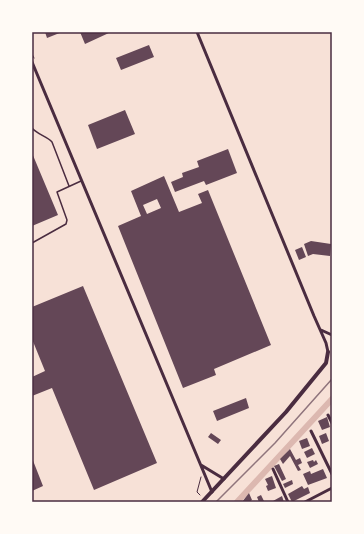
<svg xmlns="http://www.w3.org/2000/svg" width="364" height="534" viewBox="0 0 364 534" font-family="'DejaVu Sans',sans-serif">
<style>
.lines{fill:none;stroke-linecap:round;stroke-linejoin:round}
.canal{stroke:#dcb8b0;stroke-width:6}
.building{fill:#644757;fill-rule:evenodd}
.path{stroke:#4a2c40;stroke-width:1}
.service{stroke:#4a2c40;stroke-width:1.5}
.minor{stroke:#4a2c40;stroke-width:3}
.tertiary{stroke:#4a2c40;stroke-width:4}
.rail{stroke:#8f747c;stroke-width:1.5}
.neatline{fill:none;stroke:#4a2c40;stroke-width:1.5}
</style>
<rect width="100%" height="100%" fill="#f7e1d7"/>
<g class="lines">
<!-- canal -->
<path class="canal" d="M237 502 332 399"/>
</g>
<!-- building -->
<path class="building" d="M45 32H62L47 38Z
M80 32H111L85 44Z
M149 45 154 57 121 70 116 58Z
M125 110 135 134 97 149 88 125Z
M228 149 237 173 206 185 204 181 175 192 171 182 183 177 182 173 199 167 197 161Z
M32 153 58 215 32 226Z
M164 176 179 212 202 203 198 194 208 190 271 345 214 369 216 375 183 388 118 226 141 216 131 191ZM157 199 161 208 147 214 143 205Z
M311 241 331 244 330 256 313 254 308 256 304 244Z
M302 247 306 257 299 260 295 250Z
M83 286 157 463 94 490 52 388 32 396V377L45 371 32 339V307Z
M246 398 249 408 217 421 213 411Z
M327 417 330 427 322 430 318 421Z
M211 433 221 440 218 444 208 437Z
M326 433 329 441 322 444 319 436Z
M307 438 310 446 302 449 299 441Z
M312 448 315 454 307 458 304 452Z
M290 449 296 460 300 458 302 463 298 465 301 470 298 471 290 456 283 464 280 459Z
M32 458 43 486 32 491Z
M313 460 314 462 316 460 318 464 310 468 307 462Z
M279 464 286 479 282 481 274 466Z
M323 469 327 478 308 485 303 474 310 471 311 474Z
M272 476 276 488 268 491 266 486 268 485 265 479Z
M292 480 293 484 285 488 283 484Z
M302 486 304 489 308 487 310 493 292 502 288 494Z
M249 493 252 500 249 502H242Z
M261 495 264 501 259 502 257 497Z
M282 496 284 502H274L273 501Z"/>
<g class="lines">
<!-- path -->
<path class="path" d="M32 54 34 58
M200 495 197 492 201 477"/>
<!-- service -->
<path class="service" d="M32 128C38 135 47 136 52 142L69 186
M32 243 66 224 67 220 57 192 81 181"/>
<!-- minor -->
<path class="minor" d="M197 32 314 316 326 343 328 352
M32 62 212 492
M321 330 332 335
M328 415 332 423
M311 431 332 474
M201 465 224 479
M273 469 288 502
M305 502 332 488"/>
<!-- tertiary -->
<path class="tertiary" d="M202 502 286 412 326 363 328 352"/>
<!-- rail -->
<path class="rail" d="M216 502 275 443 332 379"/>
</g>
<!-- border -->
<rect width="364" height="534" fill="none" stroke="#fffaf5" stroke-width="66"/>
<rect x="33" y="33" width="298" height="468" class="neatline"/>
</svg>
